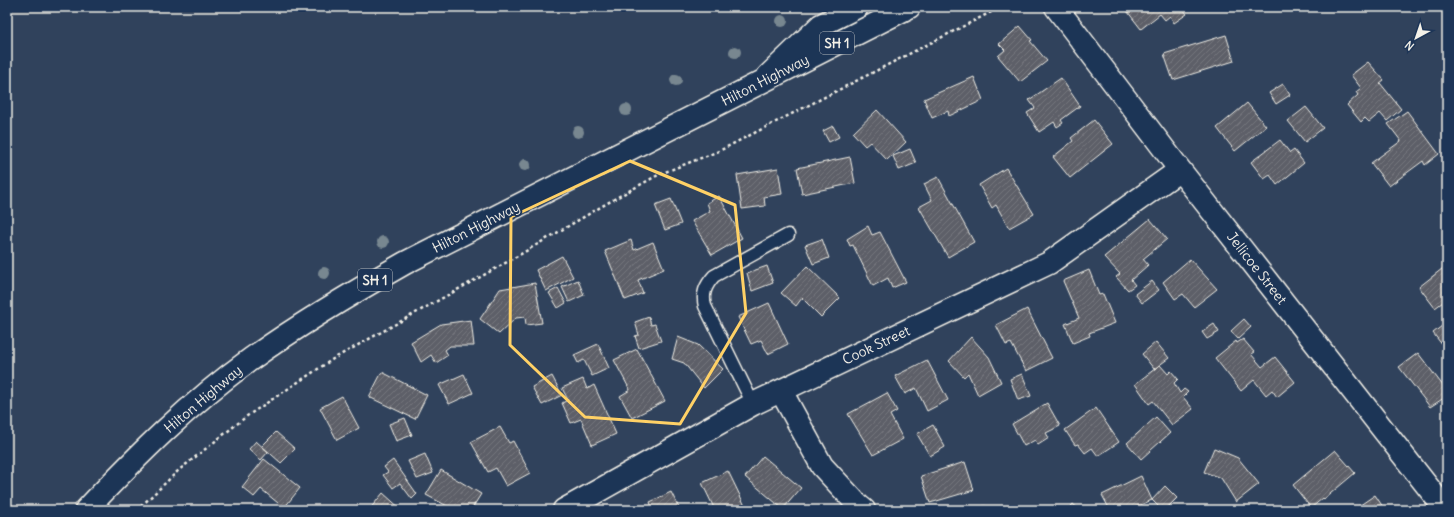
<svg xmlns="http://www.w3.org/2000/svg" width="1454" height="517" viewBox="0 0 1454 517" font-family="Delius,sans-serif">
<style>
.building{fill:url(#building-hatch);stroke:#f4f1e8}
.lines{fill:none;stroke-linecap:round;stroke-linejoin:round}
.lane-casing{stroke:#f4f1e8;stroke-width:15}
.street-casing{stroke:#f4f1e8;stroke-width:25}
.highway-casing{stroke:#f4f1e8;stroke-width:25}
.path{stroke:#f4f1e8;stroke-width:2.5;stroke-dasharray:3 3;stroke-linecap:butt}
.lane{stroke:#1d3557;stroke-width:12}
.street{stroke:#1d3557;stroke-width:22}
.highway{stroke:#1d3557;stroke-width:22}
.tree{fill:#788790}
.marked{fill:none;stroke:#ffd166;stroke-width:3;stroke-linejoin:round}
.labels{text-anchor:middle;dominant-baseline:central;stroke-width:4;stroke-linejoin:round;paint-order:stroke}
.shield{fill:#1d3557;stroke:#b4b9bc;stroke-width:1}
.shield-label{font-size:13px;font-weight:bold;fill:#f4f1e8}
.street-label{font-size:14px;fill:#f4f1e8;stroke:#1d3557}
</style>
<defs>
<pattern id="building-hatch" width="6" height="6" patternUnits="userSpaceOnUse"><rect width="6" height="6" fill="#5d5f67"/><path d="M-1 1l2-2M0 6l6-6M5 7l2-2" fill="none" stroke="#75767d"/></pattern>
</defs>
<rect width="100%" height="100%" fill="#30425c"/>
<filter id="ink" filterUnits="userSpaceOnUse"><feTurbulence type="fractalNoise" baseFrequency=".025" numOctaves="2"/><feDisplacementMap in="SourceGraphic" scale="8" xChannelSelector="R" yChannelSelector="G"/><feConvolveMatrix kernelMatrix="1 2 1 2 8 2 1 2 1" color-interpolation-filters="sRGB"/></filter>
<g filter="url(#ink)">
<!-- building -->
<path class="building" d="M1124 7H1173L1175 10 1179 7H1181L1187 14 1174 23 1170 16 1165 20 1160 14 1141 29Z
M1020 26 1032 40 1030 41 1047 61 1020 82 998 56 1005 50 999 44Z
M1226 35 1234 61 1173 80 1164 54Z
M1368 62 1384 80 1380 83 1401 109 1387 121 1380 113 1369 122 1365 118 1361 122 1347 105 1358 95 1356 92 1361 88 1351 75Z
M974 77 983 100 949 116 948 111 932 118 924 99Z
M1061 78 1080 106 1061 120 1063 123 1057 127 1054 122 1039 132 1027 113 1035 108 1029 100Z
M1283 84 1290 95 1276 104 1269 93Z
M1247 103 1266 126 1235 151 1217 128Z
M1306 107 1323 128 1305 142 1288 121Z
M877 110 906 142 887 160 870 142 865 146 853 133Z
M1407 111 1439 154 1425 165 1423 161 1389 186 1371 163 1401 141 1388 124Z
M1094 120 1113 144 1070 178 1053 157 1073 141 1071 138Z
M833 126 839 137 829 142 823 131Z
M1280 140 1290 153 1294 150 1304 163 1277 185 1270 175 1264 179 1251 162Z
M910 149 916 163 899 170 893 156Z
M850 157 855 183 802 194 797 168Z
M778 168 782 194 764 197 765 206 742 209 737 175Z
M1006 168 1034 214 1009 228 996 205 992 208 979 185Z
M938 177 974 242 948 257 919 207 932 200 924 184Z
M719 196 742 238 712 255 692 221 710 211 707 203Z
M671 199 681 224 665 230 655 205Z
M1150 219 1167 239 1143 259 1148 265 1131 280 1135 285 1128 290 1116 277 1120 274 1104 257Z
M868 226 872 235 880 232 906 282 892 288 888 278 873 286 853 245 850 246 847 239Z
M822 239 829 258 813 264 805 245Z
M631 240 634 250 653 242 664 269 638 280 643 293 625 300 605 251Z
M562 256 573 277 546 291 536 270Z
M1190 259 1217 289 1194 307 1183 294 1175 299 1163 282Z
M1447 265V299L1435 308 1419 287Z
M767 266 773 283 752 291 747 273Z
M807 266 840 298 821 317 802 298 796 306 781 293Z
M1089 270 1099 295 1103 294 1115 323 1089 333 1090 336 1073 343 1065 324 1079 318 1063 281Z
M578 280 584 295 569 302 562 287Z
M1152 281 1159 290 1142 303 1135 294Z
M535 283 542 323 526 325 525 317 516 318 499 334 480 319 500 289Z
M558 288 566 303 558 308 549 293Z
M769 303 788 344 768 354 761 340 751 344 738 317Z
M1027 309 1052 358 1026 371 1011 343 1006 345 996 325Z
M649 317 651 325 655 324 661 341 639 348 635 336 639 335 635 322Z
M1244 319 1251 327 1238 339 1231 331Z
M471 320 474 346H450L445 350 448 355 436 363 431 355 421 362 411 342 441 324Z
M1447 322V351L1433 333Z
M1214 324 1219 332 1207 339 1202 332Z
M678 337 698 345 723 369 704 388 684 363 672 359Z
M971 337 989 357 1001 382 978 395 968 373 964 377 949 361Z
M1243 339 1254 352 1251 354 1262 367 1275 357 1295 382 1277 397 1272 390 1266 395 1254 380 1241 391 1215 358 1236 341 1237 343Z
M1156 342 1169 358 1154 369 1142 354Z
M598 344 609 368 592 376 584 360 578 363 574 355Z
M637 349 665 401 632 418 620 396 630 390 614 360Z
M1418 353 1447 391V396L1430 407 1399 367Z
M927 360 948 400 927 411 916 388 905 394 895 376Z
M1160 365 1168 374 1171 371 1178 379 1174 383 1180 393 1184 389 1188 392 1183 397 1193 409 1172 425 1153 401 1149 404 1135 384Z
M382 372 427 395 415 419 369 397Z
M464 374 473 393 449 404 439 385Z
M1022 374 1031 396 1018 400 1010 379Z
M552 376 562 395 542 405 532 387Z
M583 379 587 389 594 385 616 434 592 445 581 419 571 423 562 403 568 400 562 388Z
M887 393 897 411 890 415 903 439 873 455 848 414Z
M342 396 359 428 337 440 320 408Z
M1047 403 1060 426 1046 433 1049 438 1038 445 1035 440 1024 446 1012 424Z
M1096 408 1119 442 1098 456 1092 448 1085 453 1078 444 1075 445 1065 430Z
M1156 417 1170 433 1141 459 1127 443Z
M405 418 412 435 396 441 389 424Z
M933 425 945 447 930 456 917 434Z
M500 427 509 443 513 441 530 473 506 486 496 468 488 472 471 442Z
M276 432 295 449 281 463 262 446Z
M256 441 268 452 261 460 249 449Z
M1214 448 1238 458 1259 484 1236 502 1221 478 1204 472Z
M1335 450 1355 473 1324 499 1323 498 1311 508 1293 485Z
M425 454 433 473 417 479 408 461Z
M763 456 801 488 783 509 745 477Z
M264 459 300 488 284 508 261 489 254 497 242 487Z
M393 460 417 494 412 499 400 483 393 488 383 475 388 472 384 467Z
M965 462 974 490 930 503 921 476Z
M441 470 481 494 471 510H455L426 495Z
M728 471 747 510H715L702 483Z
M1141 476 1152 500 1129 510H1110L1102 495Z
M1165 486 1177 498 1165 510H1162L1152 500Z
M671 492 680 510H653L650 502Z
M383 493 402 510H369Z
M1375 495 1385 510H1353Z
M1073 504 1080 510H1067Z
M984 506 1006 510H975Z"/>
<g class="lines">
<!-- lane casing -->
<g class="lane-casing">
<path id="lane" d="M753 404 705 306C702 294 705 286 714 276L788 235"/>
</g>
<!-- street casing -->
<g class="street-casing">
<path id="street" d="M1056 7 1180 170 1446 510
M768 76 821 25 857 7
M781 391 822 466 858 505 864 510
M564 510 753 404 1049 263 1180 170"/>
</g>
<!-- highway casing -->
<g class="highway-casing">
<path id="highway" d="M86 510C137 456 190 403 251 359 300 324 352 293 405 263L909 7"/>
</g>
<!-- path -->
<path class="path" d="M137 510 179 470 247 416 333 359 509 261 616 198 660 174 719 151 1001 7"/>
<!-- lane -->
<use href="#lane" class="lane"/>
<!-- street -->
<use href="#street" class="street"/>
<!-- highway -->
<use href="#highway" class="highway"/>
</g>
<!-- trees -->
<g class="tree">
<circle cx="782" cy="21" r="6"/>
<circle cx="735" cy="52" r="6"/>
<circle cx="676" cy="80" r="6"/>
<circle cx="626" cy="110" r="6"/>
<circle cx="578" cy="132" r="6"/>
<circle cx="525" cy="165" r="6"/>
<circle cx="383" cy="242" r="6"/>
<circle cx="324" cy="273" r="6"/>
</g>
</g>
<!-- marked area -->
<path class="marked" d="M630 161 735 205 746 313 680 424 585 417 510 345 511 217Z"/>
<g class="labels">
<!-- shield labels -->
<g class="shield">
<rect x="820" y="32" width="34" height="22" rx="3"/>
<rect x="358" y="269" width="34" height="22" rx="3"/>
</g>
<g class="shield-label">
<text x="837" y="43">SH 1</text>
<text x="375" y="280">SH 1</text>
</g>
<!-- street labels -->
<g class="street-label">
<text transform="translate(765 80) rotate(-27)">Hilton Highway</text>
<text transform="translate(476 227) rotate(-27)">Hilton Highway</text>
<text transform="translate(1257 268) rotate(52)">Jellicoe Street</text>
<text transform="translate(876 345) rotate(-25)">Cook Street</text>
<text transform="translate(203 399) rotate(-40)">Hilton Highway</text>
</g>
</g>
<!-- margin -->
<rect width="1454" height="517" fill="none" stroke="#1d3557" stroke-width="24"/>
<rect x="12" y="12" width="1430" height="493" fill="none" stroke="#f4f1e8" stroke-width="1.5" filter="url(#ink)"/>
<!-- north arrow -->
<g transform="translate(1416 38) rotate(220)" stroke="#1d3557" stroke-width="3" paint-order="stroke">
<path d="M0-3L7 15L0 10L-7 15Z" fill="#f4f1e8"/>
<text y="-6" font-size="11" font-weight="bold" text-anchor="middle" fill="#f4f1e8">N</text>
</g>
</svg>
